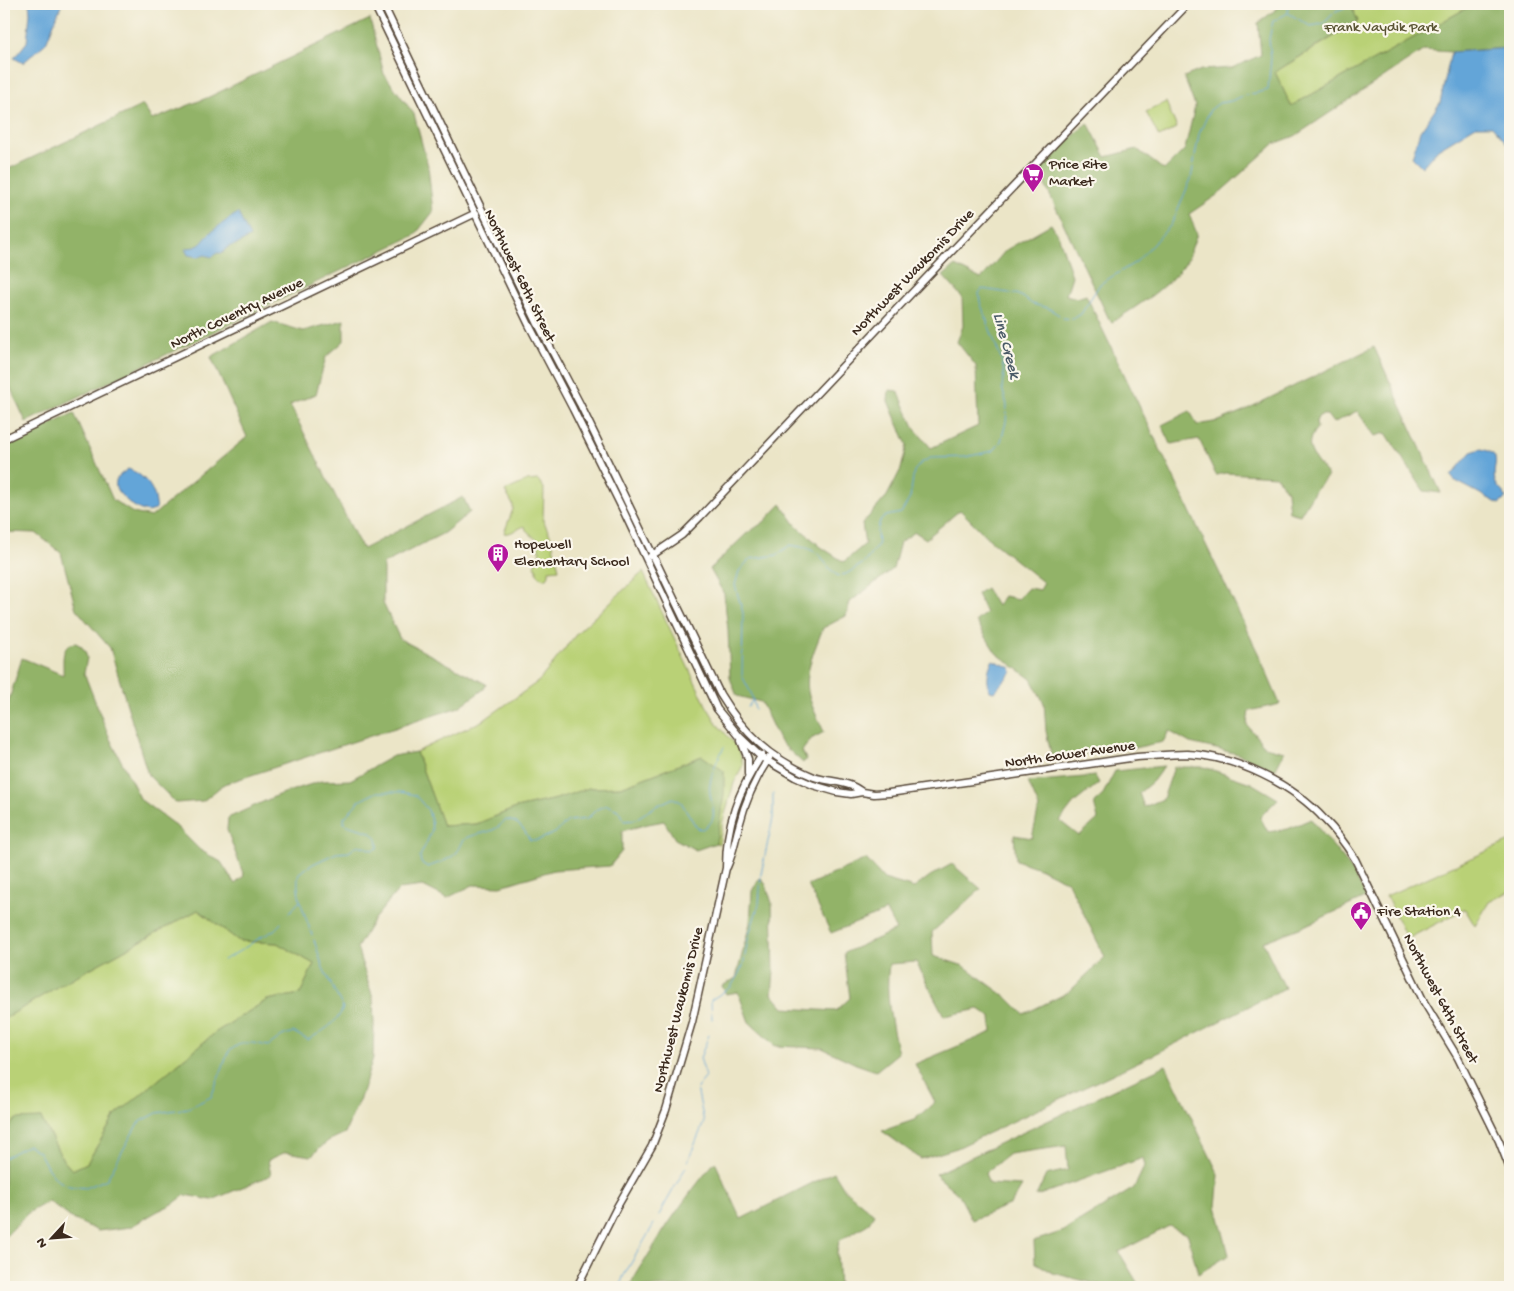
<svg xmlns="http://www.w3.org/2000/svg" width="1514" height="1291" viewBox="0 0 1514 1291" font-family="'Gochi Hand',sans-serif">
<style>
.green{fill:#b9d176;stroke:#7a7e4a}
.forest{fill:#92b367;stroke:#666e42}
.water{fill:#64a5d8;stroke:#50687b}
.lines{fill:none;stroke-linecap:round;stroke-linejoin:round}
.stream{stroke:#64a5d8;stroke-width:1}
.secondary-casing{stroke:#554637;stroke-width:9}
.secondary{stroke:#fff;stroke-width:6}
.labels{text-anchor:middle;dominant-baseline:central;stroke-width:4.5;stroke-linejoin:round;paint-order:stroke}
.park-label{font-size:15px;fill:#5a5434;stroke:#fbf7ec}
.poi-label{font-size:15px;fill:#3b2a1e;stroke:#fbf7ec;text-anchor:start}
.street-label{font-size:15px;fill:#3b2a1e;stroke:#fbf7ec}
.water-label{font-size:16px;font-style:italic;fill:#4b5b68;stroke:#fbf7ec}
</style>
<rect width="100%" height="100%" fill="#fbf7ec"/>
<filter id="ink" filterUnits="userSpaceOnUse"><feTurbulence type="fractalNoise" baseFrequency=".02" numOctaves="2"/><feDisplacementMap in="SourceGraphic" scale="10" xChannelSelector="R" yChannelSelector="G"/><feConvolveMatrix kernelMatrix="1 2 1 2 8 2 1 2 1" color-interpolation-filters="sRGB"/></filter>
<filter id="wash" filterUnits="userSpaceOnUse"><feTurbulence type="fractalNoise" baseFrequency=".0096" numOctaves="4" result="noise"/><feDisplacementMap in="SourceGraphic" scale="20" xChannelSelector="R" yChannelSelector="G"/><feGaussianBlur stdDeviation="1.12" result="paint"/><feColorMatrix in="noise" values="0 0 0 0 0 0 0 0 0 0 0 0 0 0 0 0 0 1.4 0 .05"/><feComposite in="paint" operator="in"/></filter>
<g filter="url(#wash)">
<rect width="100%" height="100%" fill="#ebe5c7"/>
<!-- green -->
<path class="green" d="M1350 4H1474L1291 106 1275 72 1358 22Z
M1166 102 1177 128 1159 137 1146 112Z
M538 480 544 488 543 520 551 537 559 569 549 570V575L547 578 543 579 537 574V569L534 565 540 554 537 540 526 530 525 526C518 528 510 535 504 533L513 509V505L505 491 527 481Z
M643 572 706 705 718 725 739 749 743 765 734 783 723 821 719 844 716 843 724 772 702 756 621 787 589 788 556 799 516 808 476 824 443 826 416 752 484 720 539 681 578 632Z
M1510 841V891L1489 902 1475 926 1465 909 1407 939 1386 896Z
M198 910 239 941 277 943 314 964 300 994 267 1000 216 1032 115 1116 87 1163 72 1170 63 1160 41 1118 16 1120 4 1133V1019L60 985Z"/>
<!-- forest -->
<path class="forest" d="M1279 4H1350L1358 21 1275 72 1291 106 1474 4H1510V48L1451 52 1424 50 1295 136 1274 144 1217 195 1189 214 1197 234C1193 243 1191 252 1187 260 1174 283 1135 308 1112 322L1109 319 1037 168 1088 123 1106 157 1137 149 1164 170 1185 149 1195 106 1184 77 1201 70 1232 68 1261 55 1258 23 1278 8Z
M370 19 384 74 414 114 428 166 433 212 415 235 26 422 4 374V171L143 105 152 120 209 97Z
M1051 224 1059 237 1072 276 1066 295 1077 298 1086 295 1258 653 1280 704 1249 711 1247 725 1265 747 1284 752 1275 770 1238 754 1190 743 1169 731 1163 742 1134 748 1052 758 1046 731 1044 703 1031 679 996 653 976 621 986 613 977 594 986 588 997 606 1004 596 1018 599 1028 588 1040 590 1044 583 989 539 960 510 926 539 915 532 900 542 893 569 850 602 846 616 823 628C815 649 803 673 809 696 812 708 819 720 824 732L811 739 802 751 806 759 803 763 780 742 761 702 737 696 730 678 728 630 724 594 710 569 746 534 764 522 781 504 796 525 821 547 844 562 865 544 862 524 887 496 901 469 907 445 888 401 889 390 898 391 915 429 931 448 978 426 976 366 957 342 963 326 962 297 943 276 955 266 981 279 1006 250Z
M344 320V341L326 357 316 394 290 405 356 537 363 549 463 497 470 512 444 533 383 564V603L400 639 486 684 484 689 459 707 224 784 203 801 176 803 148 775 110 648 76 609 61 553 36 533 4 532V447L74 413 113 500 133 513 151 517 247 437 211 357 272 322 303 331Z
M1374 347 1441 493 1424 491 1386 433 1375 436 1357 411 1333 423 1327 415H1321L1318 417 1316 422 1317 428C1300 447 1316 460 1328 476L1316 489 1300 515 1289 512 1287 491 1276 476 1226 473 1216 475 1199 439 1171 444 1162 425 1190 411 1197 425 1219 421 1243 411Z
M76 643 81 646 85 651 87 658 84 673 110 739 141 800 176 826 200 850 221 862 235 884 244 876 227 830 228 818 278 795 321 781 350 780 393 756 416 752 443 826 477 824 516 808 556 799 589 788 621 787 702 756 724 771V795L716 843 696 850 675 839 664 821 648 824 622 831V851L610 866 554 870 501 886 473 885 447 898 423 886 399 889 374 919 357 948 373 998 374 1023 373 1058 362 1093 345 1133 328 1141 311 1156 286 1152 268 1160 271 1175 212 1200 185 1195 173 1204 158 1211 130 1227 98 1231 71 1218 49 1201 28 1213 4 1238V1133L16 1119 41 1118 63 1160 72 1170 87 1163 115 1116 216 1032 267 1000 300 994 314 964 277 943 239 941 198 910 60 985 4 1019V716L22 658 63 675C64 663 59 644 76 643Z
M1164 766 1153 781 1139 793 1144 807 1163 799 1174 767H1204L1251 783 1278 799 1260 817 1268 832 1288 829 1311 819 1349 866 1367 897 1302 927 1263 942 1285 988 1159 1052 957 1148 921 1159 882 1131 914 1120 935 1102 915 1064 992 1032 991 1017 979 1009 944 1016 916 962 889 964C885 995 891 1023 898 1053L876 1071 856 1064 822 1048 775 1046 749 1022 738 992 726 994 722 986 736 978 750 923 752 891 758 880 761 878 766 885 772 903 774 972 772 994 784 1008 836 1011 850 998 844 953 896 930 886 911 831 933 808 885 866 859 884 879 914 888 930 876 952 864 981 889 932 932 933 956 964 966 1009 999 1024 1014 1069 992 1105 957 1068 882 1039 868 1016 860 1014 835 1032 838 1039 807 1028 782 1095 776 1099 783 1074 803 1060 821 1079 836 1098 819 1094 803 1102 796 1115 771Z
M1166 1065 1219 1175 1216 1206 1229 1255 1198 1274 1188 1235 1169 1226 1119 1252 1140 1287H1109L1053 1273 1035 1262 1034 1241 1064 1231 1134 1188 1145 1165 1143 1158 1036 1196 1046 1175 1068 1170 1066 1146 1009 1154 985 1173 989 1184 1022 1186 1011 1204 972 1220 959 1195 935 1174Z
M715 1162 741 1219 834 1172 845 1190 874 1214 868 1224 839 1241 837 1253 839 1287H629C655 1243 682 1200 715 1162Z"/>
<!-- water -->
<path class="water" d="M29 4H61V6L46 43 23 63 14 58 27 42 30 13Z
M1510 48V147L1492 126H1476L1438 149 1422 167 1412 157 1420 131 1440 103 1451 52Z
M238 213 250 237C246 239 242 242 238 244 229 247 229 244 223 253H217L212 257 205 255 199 257 188 255 185 249C189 247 193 248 197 246 203 244 206 236 211 232 220 225 228 219 238 213Z
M1481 449C1505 454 1491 465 1495 481 1497 488 1503 491 1506 497L1503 501 1499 504 1454 480 1451 476 1471 452Z
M128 469C143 474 155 488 156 504 157 507 157 508 154 510 144 518 120 497 116 488 115 485 116 482 116 480L120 475Z
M993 660 1011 668 1012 672 994 692 989 691C987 681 987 668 993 660Z"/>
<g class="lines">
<!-- stream -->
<path class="stream" d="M1288 13V4
M1063 318 1073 319 1081 314 1100 284 1136 262 1171 225 1191 179 1199 134 1210 110 1219 103 1231 101 1243 96 1268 90 1271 58 1269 39 1273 21 1288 13 1310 26 1323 24 1336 11 1353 4
M748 707 753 699
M755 709 751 693 742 676 743 613 735 585 739 571 750 559 777 555 790 545 807 548 819 554 830 569 838 576 846 574 864 563 878 545 877 531 880 521 886 516 901 513 910 498 914 471 921 463 930 458 965 457 993 451 996 448 1001 441 1006 422 1007 405 1002 388 1004 373 1002 362 980 302 979 293 982 289 1016 294 1023 297 1032 304 1048 308 1059 315
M288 914 300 901
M312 935C306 916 294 894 299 873L313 864 336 853 349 852 358 845 373 850 378 848C380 827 355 831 344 823V818L359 801 377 792H401L415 795 428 810 431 820 432 830 426 844 420 856 421 863 428 867C438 863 450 860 457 852 462 846 461 840 469 837 484 831 494 834 505 820 519 821 523 828 530 840H538L555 833 568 821 587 819 597 809 607 805 618 810 624 821 634 820 656 806 673 798 681 802 697 828 702 829C724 819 707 801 710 784 712 770 718 759 724 747
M223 960C236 954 246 947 258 939 268 933 273 933 281 923
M712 1019 711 1000 731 987 743 966 749 934 759 904 761 874 773 818V794
M4 1158 28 1145 39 1152 48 1169 57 1180 69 1186 86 1188 107 1179 138 1123 157 1113 188 1108 211 1097 229 1051 241 1043H253L268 1046 282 1036 293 1032 308 1040C322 1031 337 1024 343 1008L323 968 314 940
M688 1161 704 1122 697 1088 706 1077 700 1058 709 1035
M659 1215 686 1167
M620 1287 623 1277 654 1224"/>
</g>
</g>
<g filter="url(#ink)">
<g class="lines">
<!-- secondary casing -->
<g class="secondary-casing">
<path id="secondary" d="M374 4 529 325 573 409 623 510 717 709 740 737 761 757 795 777 813 785 837 792 851 794 862 792 874 794 889 793 1137 757C1154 756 1170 754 1187 754 1235 756 1293 784 1325 820 1337 832 1346 845 1355 859L1424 1002 1458 1058 1499 1141 1510 1169
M383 4 482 210 537 322 580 404 720 694C744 734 771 759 814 777 826 781 840 781 852 786 855 787 859 790 862 792
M4 439 476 213
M651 556 682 535 700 517 907 298 1188 4
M741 741 748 759V774
M727 867C733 854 735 840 739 826 745 802 755 779 769 758
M577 1287 617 1207 652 1146 666 1110 692 1022 726 868C726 824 738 791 762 755"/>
</g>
<!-- secondary -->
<use href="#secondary" class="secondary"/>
</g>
</g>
<!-- icons -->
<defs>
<g id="supermarket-pin" transform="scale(1.125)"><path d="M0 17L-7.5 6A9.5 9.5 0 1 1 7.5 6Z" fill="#b5179e" stroke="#fbf7ec"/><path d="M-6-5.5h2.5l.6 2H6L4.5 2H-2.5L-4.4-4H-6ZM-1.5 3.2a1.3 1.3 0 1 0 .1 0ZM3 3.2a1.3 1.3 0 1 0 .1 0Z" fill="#fff"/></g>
<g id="building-pin" transform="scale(1.125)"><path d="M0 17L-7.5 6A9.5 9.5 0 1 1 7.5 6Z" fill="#b5179e" stroke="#fbf7ec"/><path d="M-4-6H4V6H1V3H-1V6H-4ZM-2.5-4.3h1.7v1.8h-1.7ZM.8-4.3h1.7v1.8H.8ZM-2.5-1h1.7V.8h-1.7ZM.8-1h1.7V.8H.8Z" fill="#fff"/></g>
<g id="civic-pin" transform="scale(1.125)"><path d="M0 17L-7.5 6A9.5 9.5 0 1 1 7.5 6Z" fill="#b5179e" stroke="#fbf7ec"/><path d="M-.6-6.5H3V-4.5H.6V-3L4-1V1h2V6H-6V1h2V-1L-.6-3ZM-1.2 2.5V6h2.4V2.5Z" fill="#fff"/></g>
</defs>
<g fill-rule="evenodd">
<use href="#supermarket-pin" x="1033" y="174"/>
<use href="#building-pin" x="498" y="554"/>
<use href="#civic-pin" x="1361" y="912"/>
</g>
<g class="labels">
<!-- park labels -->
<g class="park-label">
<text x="1381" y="28">Frank Vaydik Park</text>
</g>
<!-- poi labels -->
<g class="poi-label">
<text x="1049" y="165">Price Rite<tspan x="1049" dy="17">Market</tspan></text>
<text x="514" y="545">Hopewell<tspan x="514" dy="17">Elementary School</tspan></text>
<text x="1377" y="912">Fire Station 4</text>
</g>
<!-- street labels -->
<g class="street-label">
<text transform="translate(913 273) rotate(-46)">Northwest Waukomis Drive</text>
<text transform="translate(519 276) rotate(64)">Northwest 68th Street</text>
<text transform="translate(237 314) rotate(-26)">North Coventry Avenue</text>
<text transform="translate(1070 755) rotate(-8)">North Gower Avenue</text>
<text transform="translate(1440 999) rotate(62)">Northwest 64th Street</text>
<text transform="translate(679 1010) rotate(-76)">Northwest Waukomis Drive</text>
</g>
<!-- water labels -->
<g class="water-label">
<text transform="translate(1005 346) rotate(75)">Line Creek</text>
</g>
</g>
<!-- margin -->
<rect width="1514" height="1291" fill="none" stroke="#fbf7ec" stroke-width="20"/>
<!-- north arrow -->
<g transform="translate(52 1238) rotate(244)" stroke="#fbf7ec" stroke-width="4" paint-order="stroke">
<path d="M0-4L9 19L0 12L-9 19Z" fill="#3b2a1e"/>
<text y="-8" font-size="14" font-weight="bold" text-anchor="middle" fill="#3b2a1e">N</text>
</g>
</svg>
